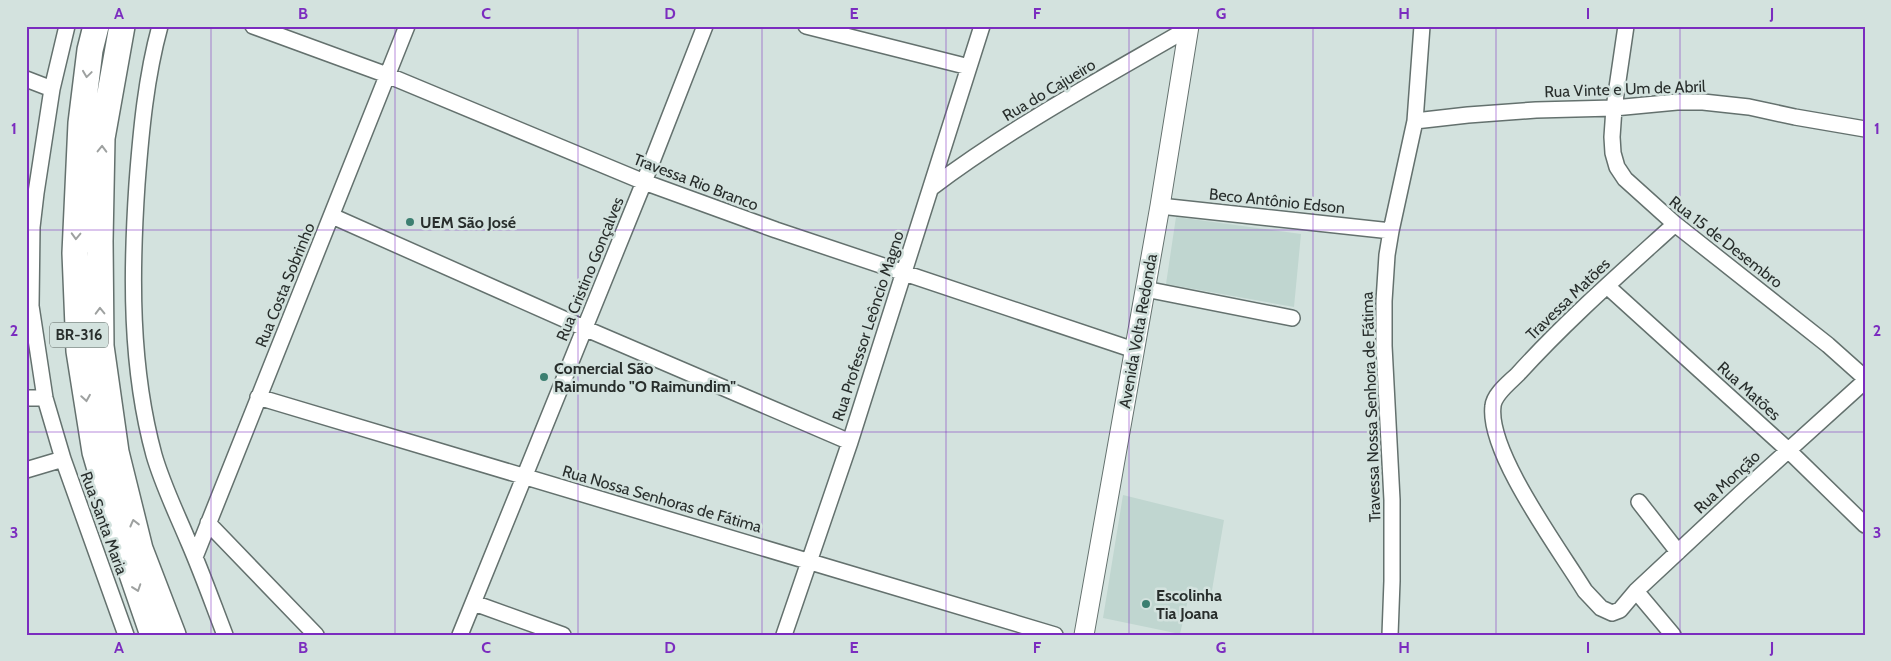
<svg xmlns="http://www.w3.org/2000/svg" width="1891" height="661" viewBox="0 0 1891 661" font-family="Cabin,sans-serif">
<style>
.built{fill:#c0d6d0}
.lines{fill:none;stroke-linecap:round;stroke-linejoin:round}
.minor-casing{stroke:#64716e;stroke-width:18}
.tertiary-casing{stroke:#64716e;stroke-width:21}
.trunk-casing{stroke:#64716e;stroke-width:28}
.minor{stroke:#fff;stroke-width:15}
.tertiary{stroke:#fff;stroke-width:19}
.trunk{stroke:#fff;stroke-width:25}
.oneway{stroke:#9ea1a0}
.grid{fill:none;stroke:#7b2cbf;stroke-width:1;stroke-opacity:0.55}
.poi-dot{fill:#3c7f71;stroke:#d3e2de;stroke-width:2}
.labels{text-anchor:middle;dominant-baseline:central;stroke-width:5;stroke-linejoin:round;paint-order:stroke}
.shield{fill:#d3e2de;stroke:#5b6461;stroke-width:1}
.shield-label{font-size:15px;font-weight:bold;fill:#282e2c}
.street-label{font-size:16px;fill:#282e2c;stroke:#d3e2de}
.poi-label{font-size:16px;font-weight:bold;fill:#282e2c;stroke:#d3e2de;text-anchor:start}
.neatline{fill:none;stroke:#7b2cbf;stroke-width:2}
.grid-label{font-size:16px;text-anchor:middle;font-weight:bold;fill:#7b2cbf}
</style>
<rect width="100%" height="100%" fill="#d3e2de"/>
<!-- built -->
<path class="built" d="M1176 217 1301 234 1294 307 1166 284Z
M1123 495 1224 520 1211 596 1190 591 1180 634 1103 618Z"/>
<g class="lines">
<!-- minor casing -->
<g class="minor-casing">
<path id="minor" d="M67 26 52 89 36 193 32 227 31 306 45 398 63 459 126 635
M160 26C146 77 141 131 137 184 131 274 130 367 154 455 163 486 177 514 189 543 202 573 213 604 225 635
M253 26 387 75 644 182 776 230 1134 350
M806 26 969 67
M1626 26 1614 108 1612 137 1613 153 1617 167 1625 179 1675 224 1828 345 1865 378
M26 79 52 89
M1415 121 1468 115 1536 110 1614 108 1677 102H1703L1749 107 1795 117 1865 129
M931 188C1012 127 1101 79 1189 28
M1160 206 1391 231
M332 216 584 328 850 442
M1675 224C1621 273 1567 320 1518 374 1510 382 1494 394 1493 406 1487 452 1560 550 1585 591L1601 608 1612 613 1620 610 1636 591 1741 493 1865 381
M1607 286 1788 450 1865 525
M1145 289 1292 318
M258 397 1055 635
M26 398H45
M26 470 63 459
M1639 502 1678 552
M208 523 316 635
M195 557 407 26
M1636 591 1673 635
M474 603 563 635
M460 635 644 182 705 26
M784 635 850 442 982 26
M1390 635 1392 581V500L1384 346V301L1387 255 1391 231 1415 121 1422 26"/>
</g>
<!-- tertiary casing -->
<g class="tertiary-casing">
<path id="tertiary" d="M1084 635 1160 206 1189 26"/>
</g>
<!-- trunk casing -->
<g class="trunk-casing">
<path id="trunk" d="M96 26 90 50 81 123 75 253 79 351 95 452 123 548 153 635
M122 26 102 138 100 241 101 346 116 452 140 549 173 635"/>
</g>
<!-- minor -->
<use href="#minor" class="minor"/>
<!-- tertiary -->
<use href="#tertiary" class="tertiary"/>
<!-- trunk -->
<use href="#trunk" class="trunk"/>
</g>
<!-- one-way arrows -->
<defs><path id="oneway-chevron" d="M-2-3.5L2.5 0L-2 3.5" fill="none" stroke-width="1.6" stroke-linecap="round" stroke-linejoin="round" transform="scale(1.25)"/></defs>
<g class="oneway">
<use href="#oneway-chevron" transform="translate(87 74) rotate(98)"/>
<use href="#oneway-chevron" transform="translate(102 149) rotate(-89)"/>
<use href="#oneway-chevron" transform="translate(76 236) rotate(92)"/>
<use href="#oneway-chevron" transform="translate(100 311) rotate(-91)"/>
<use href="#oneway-chevron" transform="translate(86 398) rotate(81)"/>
<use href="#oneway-chevron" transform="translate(134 523) rotate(-104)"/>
<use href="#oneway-chevron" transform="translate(137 588) rotate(71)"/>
</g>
<!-- grid -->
<path class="grid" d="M211 26V635M395 26V635M578 26V635M762 26V635M946 26V635M1129 26V635M1313 26V635M1496 26V635M1680 26V635M26 230H1865M26 432H1865"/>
<!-- markers -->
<g class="poi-dot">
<circle cx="410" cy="222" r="5"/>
<circle cx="544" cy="377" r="5"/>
<circle cx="1146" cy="604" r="5"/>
</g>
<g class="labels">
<!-- shield labels -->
<rect class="shield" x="50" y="322.5" width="58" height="25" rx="4"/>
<g class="shield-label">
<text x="79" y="335">BR-316</text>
</g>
<!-- street labels -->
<g class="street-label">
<text transform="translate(1625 89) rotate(-2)">Rua Vinte e Um de Abril</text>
<text transform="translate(1049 90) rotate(-31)">Rua do Cajueiro</text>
<text transform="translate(696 182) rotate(21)">Travessa Rio Branco</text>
<text transform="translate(1277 201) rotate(6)">Beco Antônio Edson</text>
<text transform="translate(1726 242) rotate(38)">Rua 15 de Desembro</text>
<text transform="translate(590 269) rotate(-68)">Rua Cristino Gonçalves</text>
<text transform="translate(285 285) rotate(-68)">Rua Costa Sobrinho</text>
<text transform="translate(1568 299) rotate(-44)">Travessa Matões</text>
<text transform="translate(868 326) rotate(-72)">Rua Professor Leôncio Magno</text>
<text transform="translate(1138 331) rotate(-80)">Avenida Volta Redonda</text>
<text transform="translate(1749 391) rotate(42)">Rua Matões</text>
<text transform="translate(1371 407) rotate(-92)">Travessa Nossa Senhora de Fátima</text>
<text transform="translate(1727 482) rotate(-43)">Rua Monção</text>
<text transform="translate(662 499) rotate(16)">Rua Nossa Senhoras de Fátima</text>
<text transform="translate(104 523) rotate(70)">Rua Santa Maria</text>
</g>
<!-- poi labels -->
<g class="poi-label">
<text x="420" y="222">UEM São José</text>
<text x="554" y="368">Comercial São<tspan x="554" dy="18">Raimundo "O Raimundim"</tspan></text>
<text x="1156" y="595">Escolinha<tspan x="1156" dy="18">Tia Joana</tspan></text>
</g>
</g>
<!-- border -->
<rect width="1891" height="661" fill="none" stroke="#d3e2de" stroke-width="55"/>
<rect x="28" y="28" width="1836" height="606" class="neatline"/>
<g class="grid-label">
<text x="119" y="19">A</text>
<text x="303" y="19">B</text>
<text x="486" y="19">C</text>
<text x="670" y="19">D</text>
<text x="854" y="19">E</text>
<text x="1037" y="19">F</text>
<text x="1221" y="19">G</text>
<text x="1404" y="19">H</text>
<text x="1588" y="19">I</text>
<text x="1772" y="19">J</text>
<text x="14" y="134">1</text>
<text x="1877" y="134">1</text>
<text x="14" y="336">2</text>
<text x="1877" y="336">2</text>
<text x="14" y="538">3</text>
<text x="1877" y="538">3</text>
<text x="119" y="653">A</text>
<text x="303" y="653">B</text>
<text x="486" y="653">C</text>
<text x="670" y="653">D</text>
<text x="854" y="653">E</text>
<text x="1037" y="653">F</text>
<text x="1221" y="653">G</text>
<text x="1404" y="653">H</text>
<text x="1588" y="653">I</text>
<text x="1772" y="653">J</text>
</g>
</svg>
